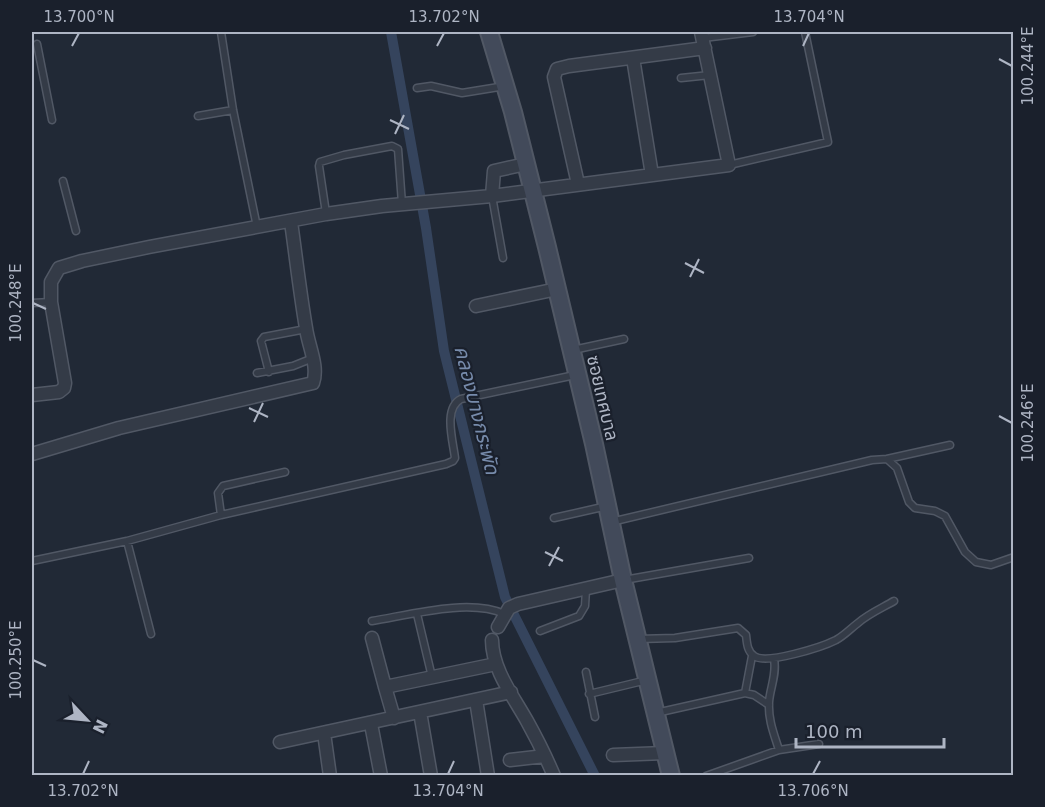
<svg xmlns="http://www.w3.org/2000/svg" width="1045" height="807" viewBox="0 0 1045 807" font-family="'DejaVu Sans','Noto Sans Thai',sans-serif">
<style>
.lines{fill:none;stroke-linecap:round;stroke-linejoin:round}
.canal{stroke:#35445d;stroke-width:10}
.lane-casing{stroke:#515865;stroke-width:9}
.street-casing{stroke:#515865;stroke-width:15}
.secondary-casing{stroke:#515865;stroke-width:20}
.lane{stroke:#343b47;stroke-width:6}
.street{stroke:#343b47;stroke-width:12}
.secondary{stroke:#424a5a;stroke-width:16}
.ticks{fill:none;stroke:#aeb5c4;stroke-width:2}
.labels{text-anchor:middle;dominant-baseline:central;stroke-width:4.5;stroke-linejoin:round;paint-order:stroke}
.street-label{font-size:18px;fill:#aeb5c4;stroke:#1a202c}
.water-label{font-size:20px;font-style:italic;fill:#778bab;stroke:#1a202c}
.neatline{fill:none;stroke:#aeb5c4;stroke-width:2}
.ticks-label{font-size:15px;text-anchor:middle;fill:#aeb5c4}
</style>
<rect width="100%" height="100%" fill="#212936"/>
<g class="lines">
<!-- canal -->
<path class="canal" d="M391 32 426 228 444 351 505 597 595 776"/>
<!-- lane casing -->
<g class="lane-casing">
<path id="lane" d="M221 32 233 110 257 227
M703 38 753 32
M37 44 52 120
M681 78 710 75
M417 88 431 86 462 93 505 86
M198 116 233 110
M729 165 828 142 805 32
M63 181 76 231
M492 196 503 258
M326 213 319 166 320 162 344 155 392 146 398 149 402 204
M32 303 51 302
M573 350 624 339
M269 372 261 341 264 337 306 329
M257 373 293 366 313 358
M887 459 950 445
M221 515 218 493 223 486 285 472
M554 518 607 506
M611 522 872 460 887 459 897 468 909 502 915 508 935 511 945 516 965 552 976 562 991 565 1014 557
M127 541 151 634
M32 561 127 541 221 515 446 464 453 461 455 458C453 441 443 408 461 399L575 375
M624 580 749 558
M417 614 432 677
M372 621C409 615 470 598 504 614
M540 631 579 616 585 606 586 589
M638 639 675 638 738 628 746 635C747 643 747 651 754 656 766 665 822 647 836 640 845 635 850 629 858 623 868 614 882 608 894 601
M774 659C777 674 770 688 769 702 768 720 774 734 779 750
M586 672 595 717
M745 693 752 656
M589 694 647 680
M656 713 745 693 754 695 769 705
M706 776 779 750 819 744"/>
</g>
<!-- street casing -->
<g class="street-casing">
<path id="street" d="M633 58 652 175
M578 184 554 77 557 69 569 66 705 48
M492 196 494 171 526 164
M476 306 557 289
M32 395 59 392 64 388 65 383 51 302V282L59 268 82 261 149 247 326 214 382 206 492 196 729 165 701 32
M32 454 119 428 313 383C319 366 308 345 306 328 300 293 296 257 291 222
M498 627 509 608 518 604 623 580
M372 638 385 687
M492 640C492 669 513 696 527 721 537 739 546 757 554 776
M476 700 488 776
M420 712 431 776
M394 718 385 687 496 664
M371 724 381 776
M324 733 330 776
M280 742 511 692
M613 755 665 753
M510 760 545 756"/>
</g>
<!-- secondary casing -->
<g class="secondary-casing">
<path id="secondary" d="M489 32 513 112 547 247 594 444 623 580 671 776"/>
</g>
<!-- lane -->
<use href="#lane" class="lane"/>
<!-- street -->
<use href="#street" class="street"/>
<!-- secondary -->
<use href="#secondary" class="secondary"/>
</g>
<!-- ticks -->
<path class="ticks" d="M72 46 79 33M437 46 444 33M803 46 809 33M999 59 1012 66M390 120 409 129M395 134 404 115M685 263 704 273M690 277 699 259M33 303 46 309M249 408 268 417M999 416 1012 423M254 422 263 403M545 552 563 561M549 566 559 547M33 660 46 666M83 774 89 761M448 774 454 761M813 774 820 761"/>
<g class="labels">
<!-- street labels -->
<g class="street-label">
<text transform="translate(603 398) rotate(77)">ซอยเทศบาล</text>
</g>
<!-- water labels -->
<g class="water-label">
<text transform="translate(477 410) rotate(76)">คลองบางกระพัด</text>
</g>
</g>
<!-- border -->
<rect width="1045" height="807" fill="none" stroke="#1a202c" stroke-width="66"/>
<!-- north arrow -->
<g transform="translate(87 720) rotate(116)" stroke="#1a202c" stroke-width="4.5" paint-order="stroke">
<path d="M0-4.5L10 22L0 15L-10 22Z" fill="#aeb5c4"/>
<text y="-9" font-size="16" font-weight="bold" text-anchor="middle" fill="#aeb5c4">N</text>
</g>
<!-- scale -->
<path d="M796 738v9h148v-9" fill="none" stroke="#aeb5c4" stroke-width="3"/>
<text x="805" y="738" font-size="18" fill="#aeb5c4" stroke="#1a202c" stroke-width="4.5" paint-order="stroke">100 m</text>
<rect x="33" y="33" width="979" height="741" class="neatline"/>
<g class="ticks-label">
<text x="79" y="22">13.700°N</text>
<text x="444" y="22">13.702°N</text>
<text x="809" y="22">13.704°N</text>
<text transform="translate(1028 66) rotate(-90)" y="5">100.244°E</text>
<text transform="translate(16 303) rotate(-90)" y="5">100.248°E</text>
<text transform="translate(1028 423) rotate(-90)" y="5">100.246°E</text>
<text transform="translate(16 660) rotate(-90)" y="5">100.250°E</text>
<text x="83" y="796">13.702°N</text>
<text x="448" y="796">13.704°N</text>
<text x="813" y="796">13.706°N</text>
</g>
</svg>
